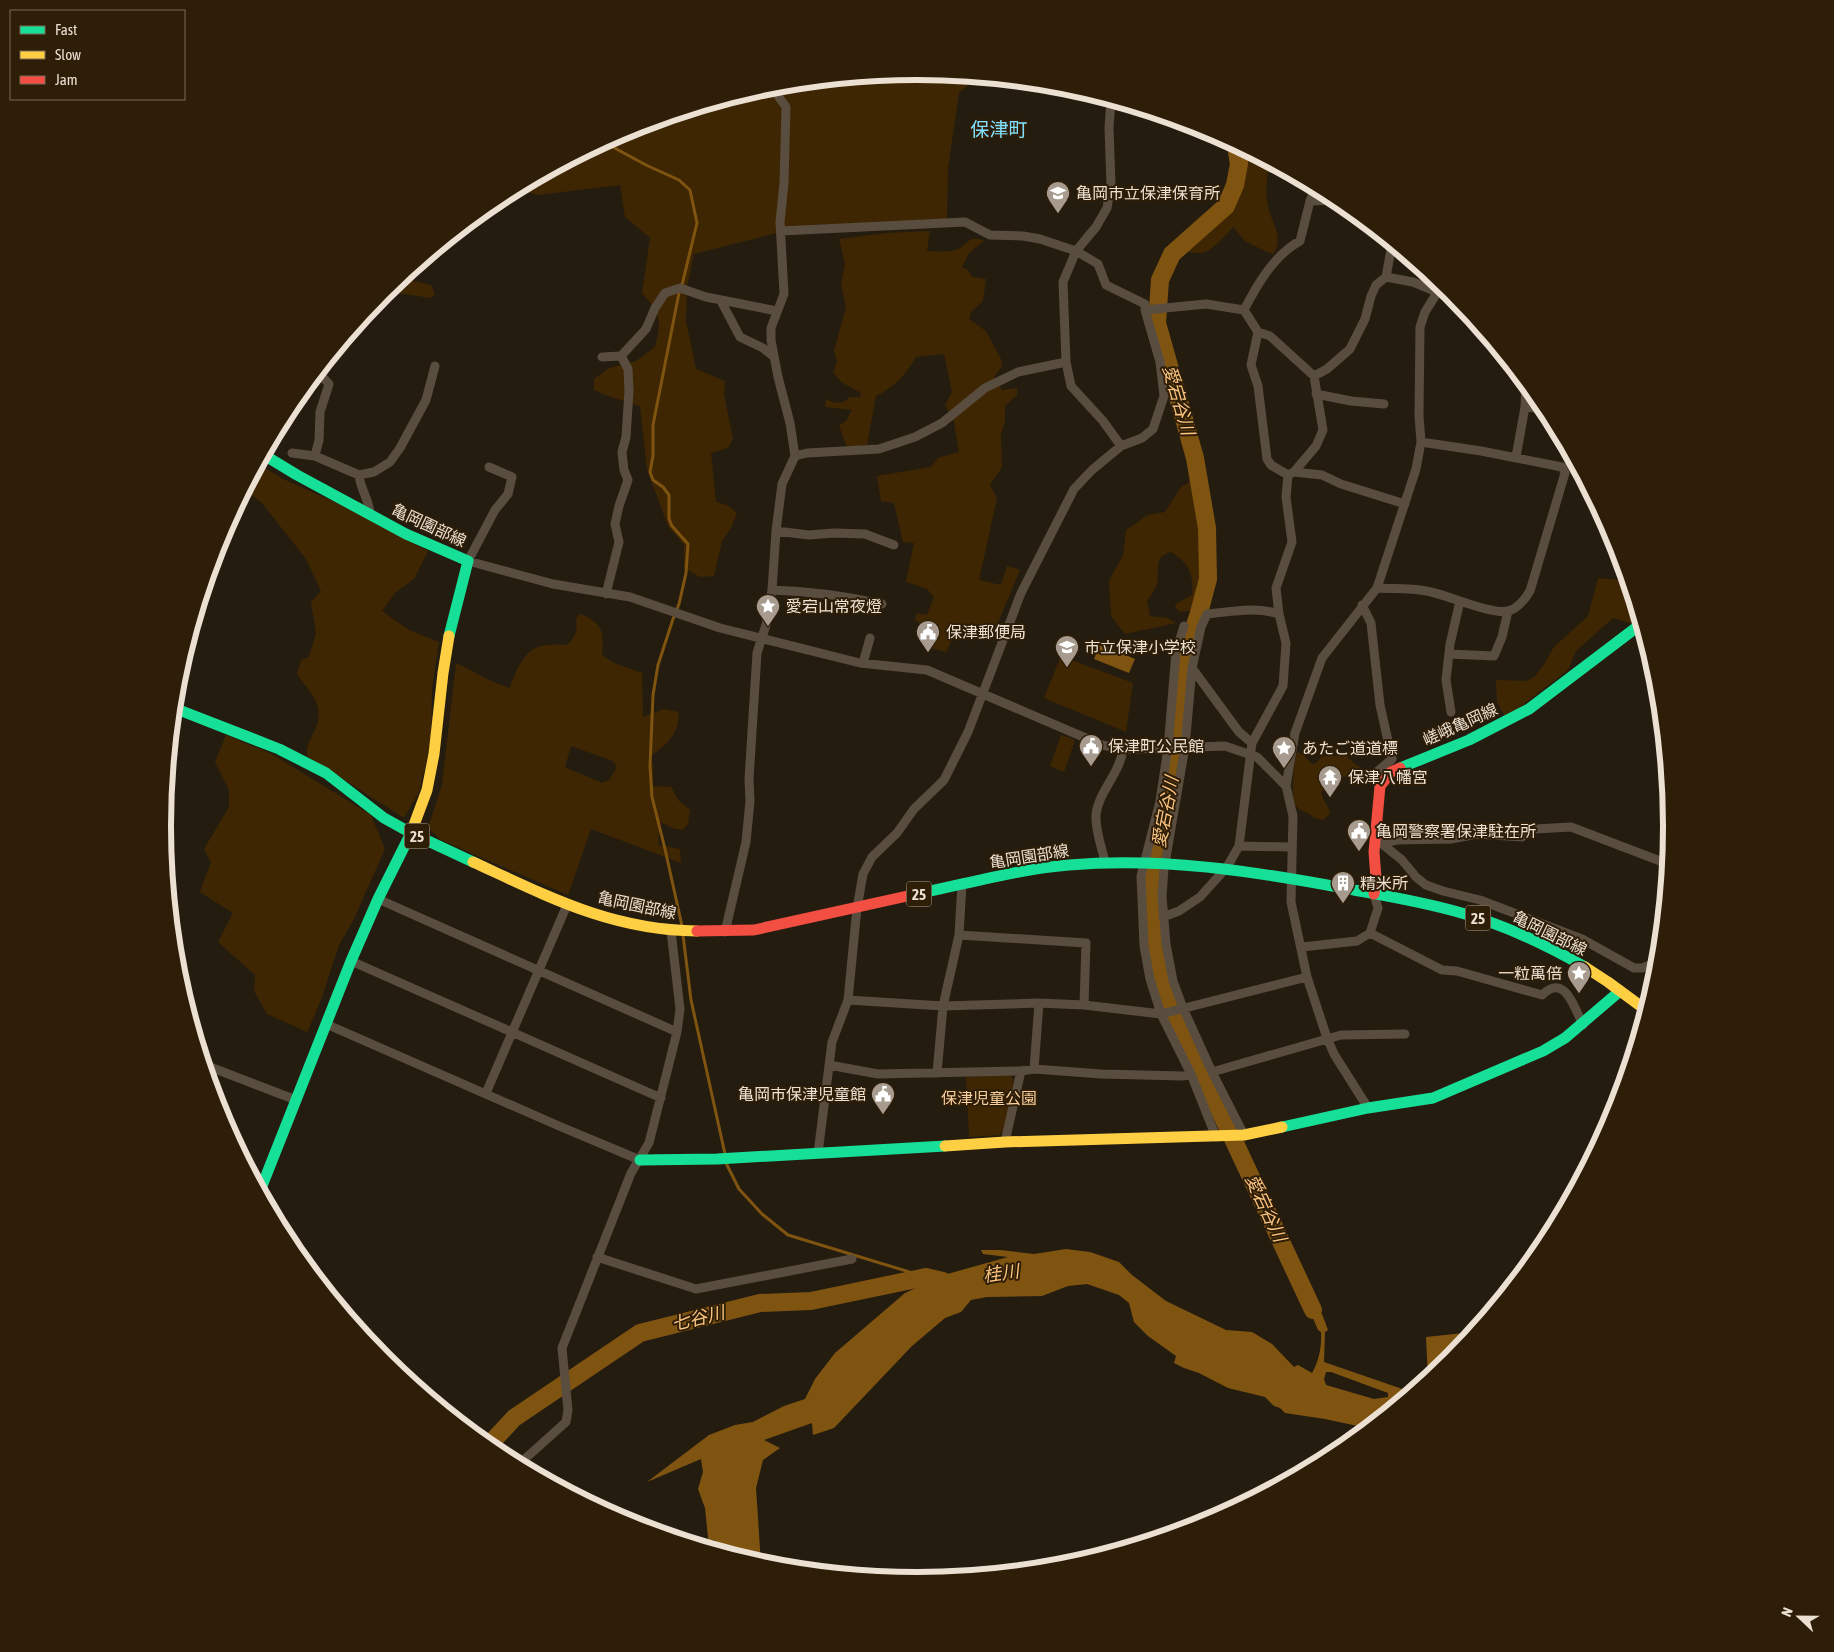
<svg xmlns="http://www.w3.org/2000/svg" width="1834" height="1652" viewBox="0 0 1834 1652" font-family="'Asap Condensed','Noto Sans JP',sans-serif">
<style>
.green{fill:#3f2602;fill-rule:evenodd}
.water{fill:#7f5411;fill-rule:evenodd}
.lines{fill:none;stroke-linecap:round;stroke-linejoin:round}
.stream{stroke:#7f5411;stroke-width:3}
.river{stroke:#7f5411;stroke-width:18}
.street{stroke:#594d3f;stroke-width:9}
.fast{stroke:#16e098;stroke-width:11}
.slow{stroke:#ffcf43;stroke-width:11}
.jam{stroke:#f24e42;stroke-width:11}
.labels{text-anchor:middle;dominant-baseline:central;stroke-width:4;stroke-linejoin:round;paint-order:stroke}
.shield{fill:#2e1d07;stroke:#b2a695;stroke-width:1}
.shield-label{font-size:15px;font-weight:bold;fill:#ebe0d2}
.poi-label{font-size:16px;fill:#ebe0d2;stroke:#2e1d07;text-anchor:start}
.street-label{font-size:16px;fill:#ebe0d2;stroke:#2e1d07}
.park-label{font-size:16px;fill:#f7ce9d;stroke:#2e1d07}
.water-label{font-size:18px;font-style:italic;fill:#fbc581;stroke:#2e1d07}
.quarter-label{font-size:19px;fill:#81e0ff;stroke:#2e1d07}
.rim{fill:none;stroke:#ebe0d2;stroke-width:6}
</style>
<rect width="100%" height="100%" fill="#251c10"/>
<!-- green -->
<path class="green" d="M917 71 978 77 959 93 948 168 947 220 809 225 694 254 687 287 686 321 696 369 725 381 724 394 733 439 728 448 711 453 716 502 727 505 737 513 731 528 722 541 714 576 700 577 684 568V545L668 526 647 469 640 406 605 395 594 390V379L609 368 636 361 655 347C662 319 661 315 642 293L650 238 625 217 620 185 538 195 515 189 628 129 770 86Z
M1238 146 1271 163C1266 176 1265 192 1268 206 1271 223 1285 238 1273 254L1269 253 1245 241 1233 227C1227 234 1213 250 1203 253 1196 254 1187 251 1179 250L1176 245 1177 239 1194 232 1207 215 1214 213 1226 199 1235 201 1238 198Z
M930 231 927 251C935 251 948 253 956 250 969 246 967 234 984 241L969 253 962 267 968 270 972 277 986 279 983 301 971 312 969 319 986 331 1001 359 1002 366 994 377 1002 390 1017 388V395L1005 406V421L1001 435 1002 467 990 485 997 498 979 580 1001 585 1007 566 1020 570 995 630 976 626 966 635 956 632 946 652 922 646 926 627 915 620 917 613 927 615 934 597 927 589 906 582 914 543 903 542 894 503 881 501 877 476 931 467 938 458 959 452 954 422 945 405 952 392 944 354 916 357C906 374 894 388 876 396L867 445 847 448 839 425 846 421 852 410 825 407 826 399 835 403 844 402 850 397H860L861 393 841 382 833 372 837 362 834 351 846 307 841 284 845 264 839 239 887 233Z
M401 278 431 285 435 294 431 298 385 291Z
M259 464 283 479 341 505 428 551 414 579 395 593 382 611 409 630 439 642 432 688 431 743 419 792 404 818 307 756C306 747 309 742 313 734 327 706 313 697 297 674L301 660 309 657 316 633 311 602 321 591 306 559 262 503 245 490Z
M1191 481 1204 555 1200 592 1196 610 1180 612 1175 607 1176 604 1192 595C1194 574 1189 563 1171 552 1153 557 1160 568 1157 583 1156 589 1151 595 1147 601L1150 616 1167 618 1176 623 1125 634 1111 616 1109 581 1123 555 1126 530 1148 515 1165 512 1181 487Z
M1598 578 1628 581 1638 614 1633 624 1613 618 1576 651 1568 670 1515 711 1504 715 1497 702 1496 680 1526 681 1534 677 1543 666 1554 647 1588 616Z
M580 614C603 623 604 632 602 655L614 663 642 673 643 717 664 709 678 712C681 734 664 747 648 758L653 764V786L671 787 679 801 690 810 688 824 683 830 675 829 660 822 658 845 680 849 681 863 591 829 568 895 441 840 428 828 442 785 456 663C474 671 491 683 510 688 513 676 521 658 532 650 541 644 557 644 567 645 575 638 578 630 576 619ZM571 746 613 761 617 767 609 780 602 783 565 767Z
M1061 656 1133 683 1126 732 1044 698Z
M226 735 272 754 371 815 385 849 354 919 339 945 321 1000 307 1032 267 1014 254 991 255 975 218 942 233 913 200 892 211 862 204 849 229 807V790L215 762Z
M1061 735 1075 740 1064 772 1050 766Z
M1297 752 1304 755 1312 764H1315L1322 756H1347C1353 764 1361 767 1369 775L1361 783 1354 782 1349 777 1338 776 1332 790 1321 791C1322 801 1330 807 1330 814L1323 820 1314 818C1308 811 1304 813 1298 808 1289 800 1294 763 1297 752Z
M1009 1075 1014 1079 1004 1131 999 1135 969 1137 966 1077Z"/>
<!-- water -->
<path class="water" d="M1100 644 1135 659 1129 673 1094 659Z
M1066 1249 1090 1252 1119 1262 1132 1275 1166 1301 1226 1330 1252 1332 1272 1344 1294 1367 1298 1365 1312 1373C1319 1361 1322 1346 1321 1332L1318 1330 1302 1292 1304 1288 1311 1296 1313 1306 1322 1314 1328 1330 1325 1332 1324 1362 1411 1392 1378 1420 1373 1418 1366 1423 1367 1428 1325 1419 1285 1413 1280 1408 1274 1406 1265 1397 1228 1388 1199 1373 1184 1368 1174 1363 1176 1356 1148 1336 1134 1322 1129 1303 1119 1295 1087 1284 1068 1286 1042 1296 987 1297 971 1300 961 1312 945 1318 912 1346 834 1428 813 1435 812 1423 764 1440 780 1448 763 1460 756 1488 761 1564 717 1550 716 1541 713 1540 709 1547 705 1508 698 1489 703 1472 701 1459 647 1482 709 1435 735 1425 753 1422 784 1406 805 1399 815 1379 835 1353 905 1293 918 1287 917 1285 869 1295 864 1292 899 1282 944 1275 1008 1257 983 1254 981 1250H1000L1034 1254ZM1326 1372H1331L1388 1393V1397L1374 1399 1326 1385 1324 1379Z
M1473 1332 1450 1360 1428 1378 1426 1337Z"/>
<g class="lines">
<!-- stream -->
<path class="stream" d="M607 140 609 145 646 165 679 180 690 190 697 223 682 285
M679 293 653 425V456L650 472 653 480 663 487 669 495V519L672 526 688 544 686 573 679 604 673 619 658 665 653 695 650 766 652 797 665 849 682 926
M683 935 691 1000 725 1154
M726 1163 739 1189 762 1214 788 1235 926 1277"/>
<!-- river -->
<path class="river" d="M1236 145 1239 164 1235 185 1226 206 1172 254 1160 280 1157 323 1195 458 1207 528 1208 579 1199 613 1185 655 1172 785 1160 848 1152 880 1151 917 1166 993 1177 1019 1313 1310
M488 1446 514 1418 640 1333 760 1303 811 1301 926 1277 943 1281"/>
<!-- street -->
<path class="street" d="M1111 100 1109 128 1111 184 1107 208 1096 227 1076 251 1063 282 1066 362 1071 386 1103 421 1121 446
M1310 201 1338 200
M781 231 965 222 990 235 1023 236 1040 239 1076 251 1098 264 1106 285 1145 304V310L1160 362 1164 396 1153 429 1142 438 1121 446 1092 470 1074 489 1021 593 968 732 944 780 914 809 897 833 872 857 863 874 857 908 848 1000 832 1042 818 1153
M1386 277 1413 282 1437 292
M721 301 740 337 763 348 773 356
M1145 310 1206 304 1244 310 1258 332 1251 365 1258 386 1267 459 1271 465 1288 475
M1244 310C1257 285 1274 255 1300 241L1310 201 1316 187
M1258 332 1270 336 1314 376
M602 357 621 356 646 329 655 308 665 293 680 288 706 297 777 311
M1316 394 1351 401 1384 404
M1525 407 1546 409
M292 453 315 456 359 475 374 472 390 462 400 448 426 400 435 366
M315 456 319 440 320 412 329 384 318 372
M795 456 807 453 879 449 915 437 942 423 985 388 1018 372 1066 362
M1516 457 1525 407 1526 384
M489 467 512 477 508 494 495 510 468 561 553 584 630 597 720 628 860 663 927 670 1102 745 1123 749H1134L1225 746 1257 757 1286 786 1293 816 1291 902 1307 977 1327 1038 1334 1054 1368 1108
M1294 472 1322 475 1341 484 1405 504
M359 475C360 489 370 501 370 515
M1288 475 1294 472 1316 446 1323 430 1314 376 1327 369 1350 349 1365 319 1371 296 1376 285 1386 277 1392 244
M776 531 809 535 834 533 865 534 894 545
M1377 588C1393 589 1410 588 1426 591 1446 594 1491 615 1508 611 1518 609 1525 599 1530 591L1565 473 1562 467 1481 451 1421 442
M772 590C809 591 845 596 882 604
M606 594 619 542 615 524 619 506 628 480 624 470 622 452 626 437 629 391 628 369 621 356
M1362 605 1371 623 1380 705 1392 759 1378 771 1375 779 1380 786
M1184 626 1176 652 1168 748 1160 801 1141 876 1144 946 1150 979 1161 1014 1191 1074 1216 1137
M1449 654 1494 656 1502 637 1508 611
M863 663 870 638
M1192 668 1185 747 1164 869 1162 896 1166 944 1173 981 1183 1008 1212 1072 1244 1135
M1451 712 1446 680 1450 644 1460 601
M1252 743 1239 732 1192 668 1201 627 1207 614C1230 612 1256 606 1279 614
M1286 786 1295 733 1322 658 1377 588 1416 469 1421 442 1419 416 1420 327 1425 312 1442 285
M1376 839 1402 860 1416 877 1426 885 1443 891 1480 900 1582 939 1634 968H1642L1658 962
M1378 840 1387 842 1397 840 1451 839 1477 834 1522 837 1535 829 1571 827 1668 864
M1239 846 1291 847
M1105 862C1102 848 1095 830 1096 815 1098 792 1120 774 1123 749
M378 899 677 1032
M1163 917 1179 911 1200 897 1227 867 1239 846 1252 743 1283 686 1286 643 1279 614 1276 588 1292 542 1286 497 1288 475
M725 932 746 842 750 801 749 779 757 653 766 625 772 590 776 531 782 484 795 456 790 423 778 377 771 340V328L784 294 780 222 784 183 786 107 771 86
M1370 933 1442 970 1457 971 1542 995C1565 973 1574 1007 1583 1025
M959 935 1086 943 1084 1005
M1302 947 1357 941 1370 933 1378 908 1374 894
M351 961 661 1098
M848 1000 943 1006 1039 1003 1084 1005 1161 1014 1307 977
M326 1024 559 1126 640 1160
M205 1065 296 1100
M829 1065 878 1074 1021 1071 1034 1069 1101 1074 1183 1076 1191 1074
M1034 1069 1039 1003
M1212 1072 1341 1035 1405 1034
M937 1073 943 1006 959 935 962 884
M486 1093 567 905
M1005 1142 1021 1071
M597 1257 696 1289 852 1259
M518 1465 566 1422 568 1410 562 1348 631 1173 649 1143 677 1032 680 1009 671 931"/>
<!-- fast -->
<path class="fast" d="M264 455 297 475 406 534 468 561 449 636
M174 708 279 749 326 773 384 818 411 833 473 862
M1400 768 1469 740 1529 709 1641 624
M921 893C970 883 1019 869 1069 865 1162 857 1252 871 1343 888 1381 895 1420 901 1458 912 1503 924 1545 944 1585 967
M1282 1127 1368 1108 1433 1098 1543 1051 1565 1038 1620 991
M640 1160 717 1159 945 1146
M260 1191 351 961 378 899 411 833"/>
<!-- slow -->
<path class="slow" d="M411 833 427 790 434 754 443 673 449 636
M473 862C549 897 611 930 697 931
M1585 967 1608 982 1646 1010
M945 1146 1005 1142 1244 1135 1282 1127"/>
<!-- jam -->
<path class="jam" d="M1374 894 1376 878 1374 852 1380 786 1391 772 1400 768
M697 931 754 930 921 893"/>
</g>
<!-- icons -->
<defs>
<g id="school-pin" transform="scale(1.25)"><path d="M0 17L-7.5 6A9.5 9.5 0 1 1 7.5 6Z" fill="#a69b8e" stroke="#2e1d07"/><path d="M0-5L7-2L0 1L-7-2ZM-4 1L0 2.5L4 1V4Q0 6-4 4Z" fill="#fff"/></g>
<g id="sight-pin" transform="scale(1.25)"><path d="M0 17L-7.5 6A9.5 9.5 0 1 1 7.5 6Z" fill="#a69b8e" stroke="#2e1d07"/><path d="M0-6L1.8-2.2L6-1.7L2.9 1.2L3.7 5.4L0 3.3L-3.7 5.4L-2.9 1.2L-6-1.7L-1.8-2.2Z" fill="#fff"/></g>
<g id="civic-pin" transform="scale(1.25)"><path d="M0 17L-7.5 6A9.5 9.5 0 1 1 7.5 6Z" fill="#a69b8e" stroke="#2e1d07"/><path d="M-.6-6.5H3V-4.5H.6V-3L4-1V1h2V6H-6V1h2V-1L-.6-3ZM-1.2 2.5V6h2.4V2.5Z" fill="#fff"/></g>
<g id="temple-pin" transform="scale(1.25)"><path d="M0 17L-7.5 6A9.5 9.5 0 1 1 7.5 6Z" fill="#a69b8e" stroke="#2e1d07"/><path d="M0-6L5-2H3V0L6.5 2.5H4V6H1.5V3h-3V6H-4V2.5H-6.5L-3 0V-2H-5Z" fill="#fff"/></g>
<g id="building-pin" transform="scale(1.25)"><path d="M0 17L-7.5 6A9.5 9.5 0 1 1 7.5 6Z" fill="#a69b8e" stroke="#2e1d07"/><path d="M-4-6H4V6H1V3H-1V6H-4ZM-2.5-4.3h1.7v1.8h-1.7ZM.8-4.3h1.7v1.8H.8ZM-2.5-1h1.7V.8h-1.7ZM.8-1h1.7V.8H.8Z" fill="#fff"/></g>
</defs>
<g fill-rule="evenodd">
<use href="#school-pin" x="1058" y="193"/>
<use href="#sight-pin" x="768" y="606"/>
<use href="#civic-pin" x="928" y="632"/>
<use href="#school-pin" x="1067" y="647"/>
<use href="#civic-pin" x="1091" y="746"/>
<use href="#sight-pin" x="1284" y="748"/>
<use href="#temple-pin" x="1330" y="777"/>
<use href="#civic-pin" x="1359" y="831"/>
<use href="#building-pin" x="1343" y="883"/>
<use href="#sight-pin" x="1579" y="973"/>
<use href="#civic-pin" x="883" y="1094"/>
</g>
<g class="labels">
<!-- shield labels -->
<g class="shield">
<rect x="404.5" y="823.5" width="25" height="25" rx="4"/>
<rect x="906.5" y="881.5" width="25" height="25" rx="4"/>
<rect x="1465.5" y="905.5" width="25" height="25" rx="4"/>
</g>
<g class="shield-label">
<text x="417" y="836">25</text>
<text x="919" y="894">25</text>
<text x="1478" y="918">25</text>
</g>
<!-- poi labels -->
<g class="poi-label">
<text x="1076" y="193">亀岡市立保津保育所</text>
<text x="786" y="606">愛宕山常夜燈</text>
<text x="946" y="632">保津郵便局</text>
<text x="1084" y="647">市立保津小学校</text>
<text x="1108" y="746">保津町公民館</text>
<text x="1302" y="748">あたご道道標</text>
<text x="1348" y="777">保津八幡宮</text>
<text x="1376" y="831">亀岡警察署保津駐在所</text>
<text x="1360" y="883">精米所</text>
<text x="1562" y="973" text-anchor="end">一粒萬倍</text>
<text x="866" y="1094" text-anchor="end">亀岡市保津児童館</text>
</g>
<!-- street labels -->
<g class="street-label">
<text transform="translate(429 525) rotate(25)">亀岡園部線</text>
<text transform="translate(1460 724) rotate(-24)">嵯峨亀岡線</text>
<text transform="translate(1029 856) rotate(-9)">亀岡園部線</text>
<text transform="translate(637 905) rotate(12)">亀岡園部線</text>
<text transform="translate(1550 933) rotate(26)">亀岡園部線</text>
</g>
<!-- park labels -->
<g class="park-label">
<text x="989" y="1098">保津児童公園</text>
</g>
<!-- water labels -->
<g class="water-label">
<text transform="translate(1179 400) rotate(74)">愛宕谷川</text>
<text transform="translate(1165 812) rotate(-79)">愛宕谷川</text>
<text transform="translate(1266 1208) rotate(65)">愛宕谷川</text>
<text transform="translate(1001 1273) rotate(-8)">桂川</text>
<text transform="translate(698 1318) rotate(-14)">七谷川</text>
</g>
<!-- quarter labels -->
<g class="quarter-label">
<text x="999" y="129">保津町</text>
</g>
</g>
<!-- crop -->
<path d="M0 0H1834V1652H0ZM171 826a746 746 0 1 1 1492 0a746 746 0 1 1-1492 0Z" fill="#2e1d07" fill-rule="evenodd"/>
<path class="rim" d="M171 826a746 746 0 1 1 1492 0a746 746 0 1 1-1492 0Z"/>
<!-- legend -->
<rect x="10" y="10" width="175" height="90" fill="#2e1d07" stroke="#7a6b58"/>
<rect x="20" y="26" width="25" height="8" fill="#16e098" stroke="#7a6b58"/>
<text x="55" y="35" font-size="15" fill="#ebe0d2">Fast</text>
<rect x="20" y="51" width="25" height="8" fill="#ffcf43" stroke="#7a6b58"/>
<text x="55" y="60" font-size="15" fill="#ebe0d2">Slow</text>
<rect x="20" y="76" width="25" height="8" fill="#f24e42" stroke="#7a6b58"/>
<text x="55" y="85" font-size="15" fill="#ebe0d2">Jam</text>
<!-- north arrow -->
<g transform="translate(1799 1617) rotate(292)" stroke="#2e1d07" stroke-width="4" paint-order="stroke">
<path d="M0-4L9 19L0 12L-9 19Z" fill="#ebe0d2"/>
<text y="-8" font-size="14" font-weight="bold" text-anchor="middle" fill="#ebe0d2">N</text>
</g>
</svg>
